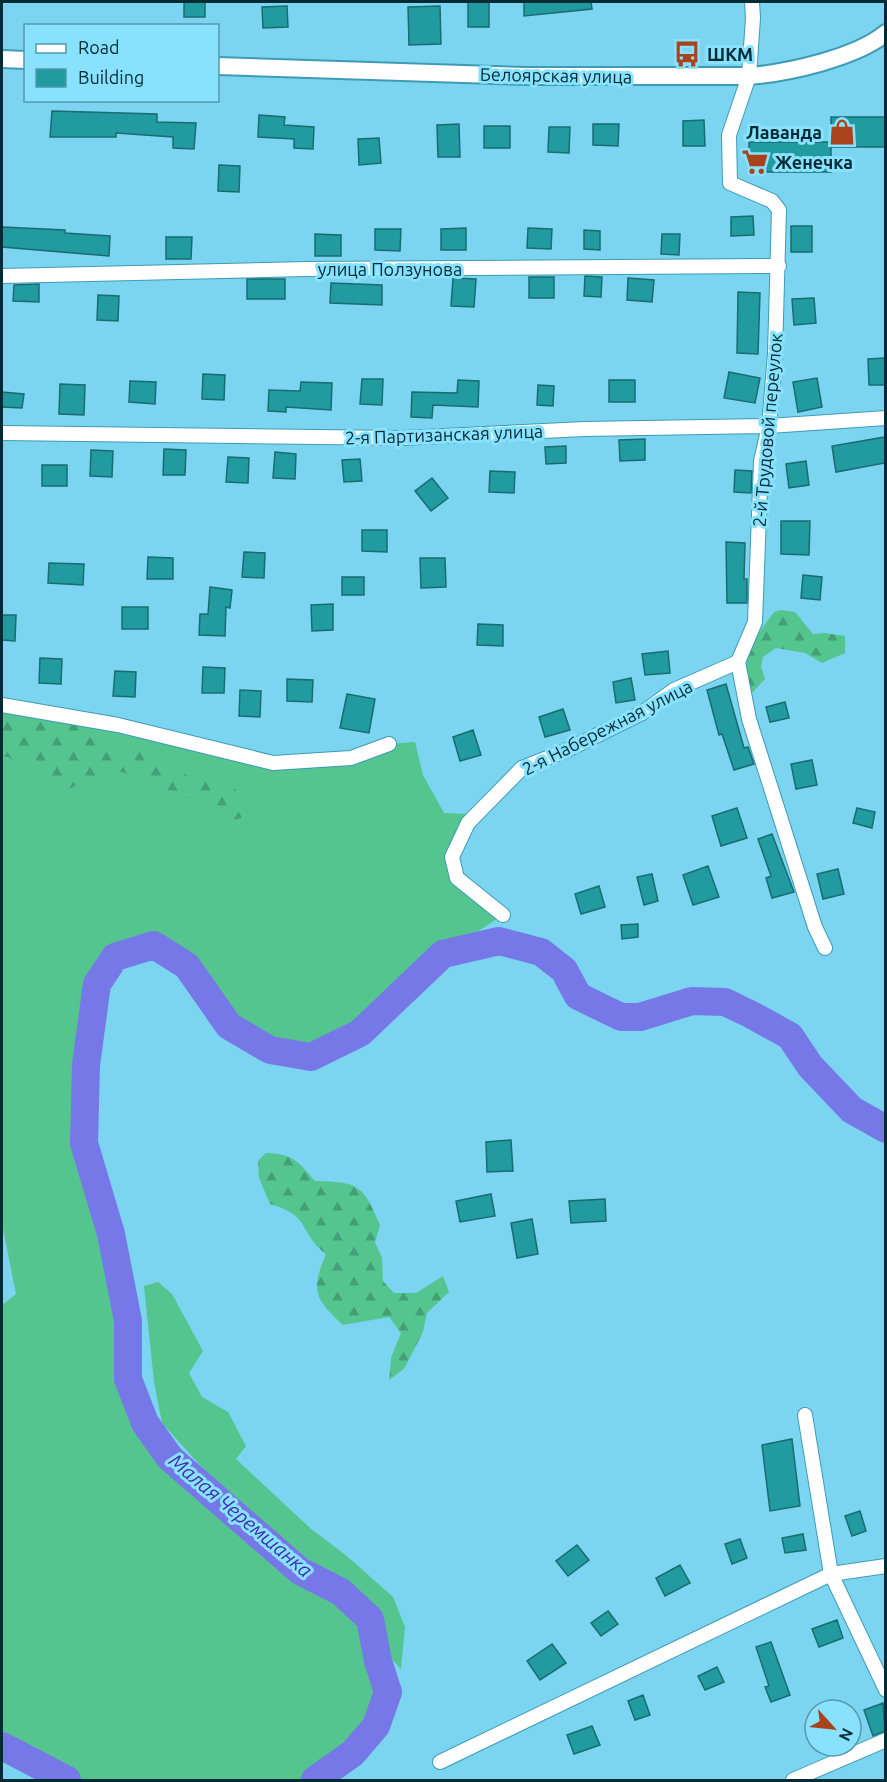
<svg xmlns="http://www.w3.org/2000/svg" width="887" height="1782" viewBox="0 0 887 1782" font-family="Ubuntu,sans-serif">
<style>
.grass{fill:#54c58f}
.forest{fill:url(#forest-firs)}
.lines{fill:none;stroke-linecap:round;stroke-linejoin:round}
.river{stroke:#7778e8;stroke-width:28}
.building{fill:#219aa0;stroke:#196c71;stroke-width:1.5}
.minor-casing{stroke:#3e9bb5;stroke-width:16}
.tertiary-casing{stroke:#3e9bb5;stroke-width:20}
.minor{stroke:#fff;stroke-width:14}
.tertiary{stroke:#fff;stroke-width:16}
.labels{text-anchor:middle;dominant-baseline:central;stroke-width:6;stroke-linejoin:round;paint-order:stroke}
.poi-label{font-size:18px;font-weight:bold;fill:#022b36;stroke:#88e2fe;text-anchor:start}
.street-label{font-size:18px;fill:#022b36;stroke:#88e2fe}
.water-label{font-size:20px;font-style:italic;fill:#3f2cb0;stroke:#88e2fe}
</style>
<defs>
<pattern id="forest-firs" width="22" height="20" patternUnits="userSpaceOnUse" patternTransform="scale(1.5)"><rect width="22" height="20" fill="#54c58f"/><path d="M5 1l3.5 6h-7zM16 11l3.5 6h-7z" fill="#43a076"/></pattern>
</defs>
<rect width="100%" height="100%" fill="#7bd5f0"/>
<!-- grass -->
<path class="grass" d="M2 705 273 763 351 758 389 744 415 742 423 775 444 813 467 814 452 857 457 878 503 915 443 954 360 1033 311 1057 270 1050 229 1026 211 998 174 958 154 945 116 957 97 984 86 1065 84 1143 111 1234 128 1321V1379L145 1423 170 1458 300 1571 341 1592 370 1619 378 1661 388 1692 376 1726 353 1753 315 1780H67L2 1746V1305L16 1294 2 1224Z
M158 1282 172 1294 203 1351 189 1373 202 1397 228 1412 246 1446 236 1459 310 1528 348 1557 393 1597 405 1627 401 1669 386 1653 376 1610 345 1582 308 1559 256 1517 207 1473 162 1423 154 1382 144 1286Z"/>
<!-- forest -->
<path class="forest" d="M781 610 795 612 813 634 825 633 845 636V653L822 663 805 653 776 648 763 657 761 667 765 679 751 694C737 662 755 637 774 612Z
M19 712 41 714 100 733 120 746 138 745 190 777 208 778 230 784 240 794 246 808 241 818C208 829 211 807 189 798 178 793 171 797 162 795 144 791 132 769 112 771 99 773 81 784 69 789L26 769 8 757H2V720Z
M266 1153C293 1154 298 1161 315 1181 358 1182 363 1184 380 1225L375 1242 382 1258 383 1281 394 1293H416L443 1276 449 1292 427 1313 423 1332 404 1369 389 1380 391 1358 401 1333 389 1317 343 1325C315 1299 310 1291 326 1254 298 1232 312 1216 270 1204L259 1178 258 1161Z"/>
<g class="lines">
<!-- river -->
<path class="river" d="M2 1746 67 1780
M315 1780 353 1753 376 1726 388 1692 378 1661 370 1619 341 1592 300 1571 170 1458 145 1423 128 1379V1321L111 1234 84 1143 86 1065 97 984 115 957 154 945 187 966 229 1026 270 1050 311 1057 360 1033 443 954 499 941 541 952 564 970 578 996 621 1017H640L692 1001 725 1002 752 1015 790 1036 810 1066 852 1110 886 1129"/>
</g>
<!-- building -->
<path class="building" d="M184 2H205V17H184Z
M468 2H489V27H468Z
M524 2H591L592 9 524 16Z
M287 6 288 27 263 28 262 7Z
M440 6 441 44 409 45 408 7Z
M52 111 157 114V122L196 123 194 149 173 148V137L116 133V137H50Z
M259 115 285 117 284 125 314 127 313 149 294 148V139L258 137Z
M831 117H885V147H831Z
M704 120 705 146H683V121Z
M459 124 460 157H438L437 125Z
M593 124H619L618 146 593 145Z
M484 126H510V148H484Z
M549 127H570L569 153 548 152Z
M379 138 381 163 359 165 358 139Z
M749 142H831V172H749Z
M219 165 240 166 239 192 218 191Z
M753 216 754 235 731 236V217Z
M791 226H812V252H791Z
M2 227 65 230V233L110 236 109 256 2 247Z
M466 228V250H441V229Z
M528 228 552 229 551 249 527 248Z
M375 229H401L400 251 375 250Z
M584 230 600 231V250L584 249Z
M315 234 341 235V256H315Z
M662 234H680L679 255 661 254Z
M166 237H192L191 259H166Z
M585 276 602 277 601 297 584 296Z
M529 277H554V298H529Z
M453 278 476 279 474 307 451 306Z
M628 278 654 280 652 302 627 300Z
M247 279H285V299H247Z
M331 283 382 285V305L330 303Z
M39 284V302L13 301 14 285Z
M738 292 760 293 758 354 737 353Z
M98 295 119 296 118 321 97 320Z
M814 298 816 323 794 325 792 299Z
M885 358V385H869L868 359Z
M729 372 760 378 755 403 724 398Z
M203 374 225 375 224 400 202 399Z
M817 378 822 407 798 412 793 382Z
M362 379H383L382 405 360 404Z
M458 380 479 381 478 407 433 405 432 418 411 417 412 392 457 393Z
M609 380H635V402H609Z
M130 381 156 382 155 404 129 402Z
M301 382 332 383 331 410 286 407V412L268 411 269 390 300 391Z
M60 384 85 385 84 415 59 414Z
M538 385 554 386 553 406 537 405Z
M2 392 24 394 22 408 2 407Z
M885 437V463L836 472 832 446Z
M645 439V460L620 461 619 440Z
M566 446V463L546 464 545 447Z
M164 449 186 450 185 475H163Z
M91 450 113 451 112 477 90 476Z
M275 452 296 454 295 479 273 478Z
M228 457 249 458 248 483 226 482Z
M360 459 362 481 344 482 342 460Z
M806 461 809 485 789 488 786 464Z
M42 465H67V486H42Z
M735 470 752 471 751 493 734 492Z
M490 471 515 472 514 493 489 492Z
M432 478 448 498 431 511 415 491Z
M781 521H810L809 555 781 554Z
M362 530H387V552L362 551Z
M726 542 745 543 744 579H747V603H727Z
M244 552 265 553 264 578 242 577Z
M148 557 173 558V579H147Z
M420 558H445L446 587 421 588Z
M49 563 84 564 83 585 48 583Z
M803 575 822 577 820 600 801 598Z
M342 577H364V595H342Z
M210 587 232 590 230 608 226 607 225 636 199 635 200 614H208Z
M333 604V630L312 631 311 605Z
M122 607H148V629H122Z
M2 615H16L15 641 2 640Z
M478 624 503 625V646L477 645Z
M668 651 670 673 645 675 642 654Z
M40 658 62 659 61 684 39 683Z
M203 667 225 668 224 693H202Z
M115 671 136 672 135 697 113 696Z
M631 678 635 700 616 703 613 682Z
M287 679 313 680 312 702 287 701Z
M726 684 744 748 748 747 754 764 734 770 722 734 719 735 707 690Z
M240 690 261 691 260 717 239 716Z
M347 694 375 699 369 733 340 728Z
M785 702 789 718 770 722 766 707Z
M563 709 570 730 545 737 539 717Z
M473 730 481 755 460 761 453 737Z
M812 760 817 785 796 789 791 764Z
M737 808 747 838 721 846 712 816Z
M857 808 875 812 872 828 853 823Z
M772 834 794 892 772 898 766 878 771 876 758 839Z
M708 866 719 897 693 905 683 875Z
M838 869 844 894 823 899 817 874Z
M652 874 658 901 644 905 637 877Z
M599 886 605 907 581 914 575 894Z
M638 924V937L622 939 621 925Z
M511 1140 513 1171 487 1172 486 1142Z
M491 1194 495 1216 460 1222 456 1201Z
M605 1199 606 1221 571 1223 569 1201Z
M532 1219 538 1254 517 1258 511 1223Z
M792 1439 800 1506 770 1511 762 1445Z
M860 1511 866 1531 852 1536 845 1516Z
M803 1534 806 1550 785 1553 782 1538Z
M740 1539 747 1558 732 1564 725 1544Z
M577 1545 589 1560 568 1576 556 1561Z
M680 1565 690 1583 665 1596 656 1578Z
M608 1611 618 1624 601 1636 591 1623Z
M837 1620 843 1638 819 1647 812 1629Z
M771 1642 790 1695 771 1702 765 1687 769 1686 756 1647Z
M552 1644 566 1663 540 1680 527 1661Z
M717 1667 724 1682 705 1690 698 1676Z
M643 1695 650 1715 635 1720 628 1701Z
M883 1703 885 1731 873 1736 864 1710Z
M592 1726 600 1745 574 1754 567 1735Z"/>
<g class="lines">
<!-- minor casing -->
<g class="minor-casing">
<path id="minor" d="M752 2 753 18 749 76 729 135 730 183 772 201 779 210 775 354 769 426 761 461 755 622 738 662 749 719 815 927 825 948
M2 276 307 269 779 266
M2 433 402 438 584 429 769 426 886 418
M2 705 118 725 273 763 351 758 389 744
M503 915 457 878 452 857 468 823 522 768 565 751 642 713 674 690 738 662
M805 1415 831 1574 886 1690
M440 1762 831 1574 886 1566
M793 1780 886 1740"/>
</g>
<!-- tertiary casing -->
<g class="tertiary-casing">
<path id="tertiary" d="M2 59 26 60
M218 66 525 76H749C787 73 856 58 886 33"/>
</g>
<!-- minor -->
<use href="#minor" class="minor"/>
<!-- tertiary -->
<use href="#tertiary" class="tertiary"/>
</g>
<!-- icons -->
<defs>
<g id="bus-bare" transform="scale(2.07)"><path d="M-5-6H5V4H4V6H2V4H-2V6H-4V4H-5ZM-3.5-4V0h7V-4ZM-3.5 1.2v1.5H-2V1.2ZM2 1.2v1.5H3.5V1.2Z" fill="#a9431b" stroke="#88e2fe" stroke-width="2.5" paint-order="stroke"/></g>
<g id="shop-bare" transform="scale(2.07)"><path d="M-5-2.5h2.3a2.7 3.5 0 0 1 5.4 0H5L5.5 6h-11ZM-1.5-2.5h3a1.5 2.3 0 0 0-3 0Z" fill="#a9431b" stroke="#88e2fe" stroke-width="2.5" paint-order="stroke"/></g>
<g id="supermarket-bare" transform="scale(2.07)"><path d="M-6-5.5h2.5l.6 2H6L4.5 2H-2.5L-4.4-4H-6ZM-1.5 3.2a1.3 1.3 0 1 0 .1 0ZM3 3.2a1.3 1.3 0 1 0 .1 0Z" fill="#a9431b" stroke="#88e2fe" stroke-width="2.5" paint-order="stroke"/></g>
</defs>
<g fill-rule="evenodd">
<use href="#bus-bare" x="687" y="54"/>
<use href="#shop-bare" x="842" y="132"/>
<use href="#supermarket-bare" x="755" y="162"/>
</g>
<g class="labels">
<!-- poi labels -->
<g class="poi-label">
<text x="707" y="54">ШКМ</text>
<text x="822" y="132" text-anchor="end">Лаванда</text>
<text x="775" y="162">Женечка</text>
</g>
<!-- street labels -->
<g class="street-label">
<text transform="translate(556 75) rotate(1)">Белоярская улица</text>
<text x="390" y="269">улица Ползунова</text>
<text transform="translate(767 430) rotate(-85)">2-й Трудовой переулок</text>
<text transform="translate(444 434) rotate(-2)">2-я Партизанская улица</text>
<text transform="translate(607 727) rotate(-27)">2-я Набережная улица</text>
</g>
<!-- water labels -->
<g class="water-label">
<text transform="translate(241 1515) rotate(40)">Малая Черемшанка</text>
</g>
</g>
<!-- border -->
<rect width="887" height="1782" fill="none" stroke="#022b36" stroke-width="6"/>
<!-- legend -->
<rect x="24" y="24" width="195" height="78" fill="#88e2fe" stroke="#5299ae" stroke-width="1.5"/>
<rect x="36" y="44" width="30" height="9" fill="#ffffff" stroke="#5299ae" stroke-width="1.5"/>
<text x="78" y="54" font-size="18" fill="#022b36">Road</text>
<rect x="36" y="69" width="30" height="18" fill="#219aa0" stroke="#5299ae" stroke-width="1.5"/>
<text x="78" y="84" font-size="18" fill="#022b36">Building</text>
<!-- north arrow -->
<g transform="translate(833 1728) rotate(117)"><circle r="28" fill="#88e2fe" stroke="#5299ae" stroke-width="1.5"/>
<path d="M0-4.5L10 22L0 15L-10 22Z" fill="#a9431b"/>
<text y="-9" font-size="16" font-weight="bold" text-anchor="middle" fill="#022b36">N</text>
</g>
</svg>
